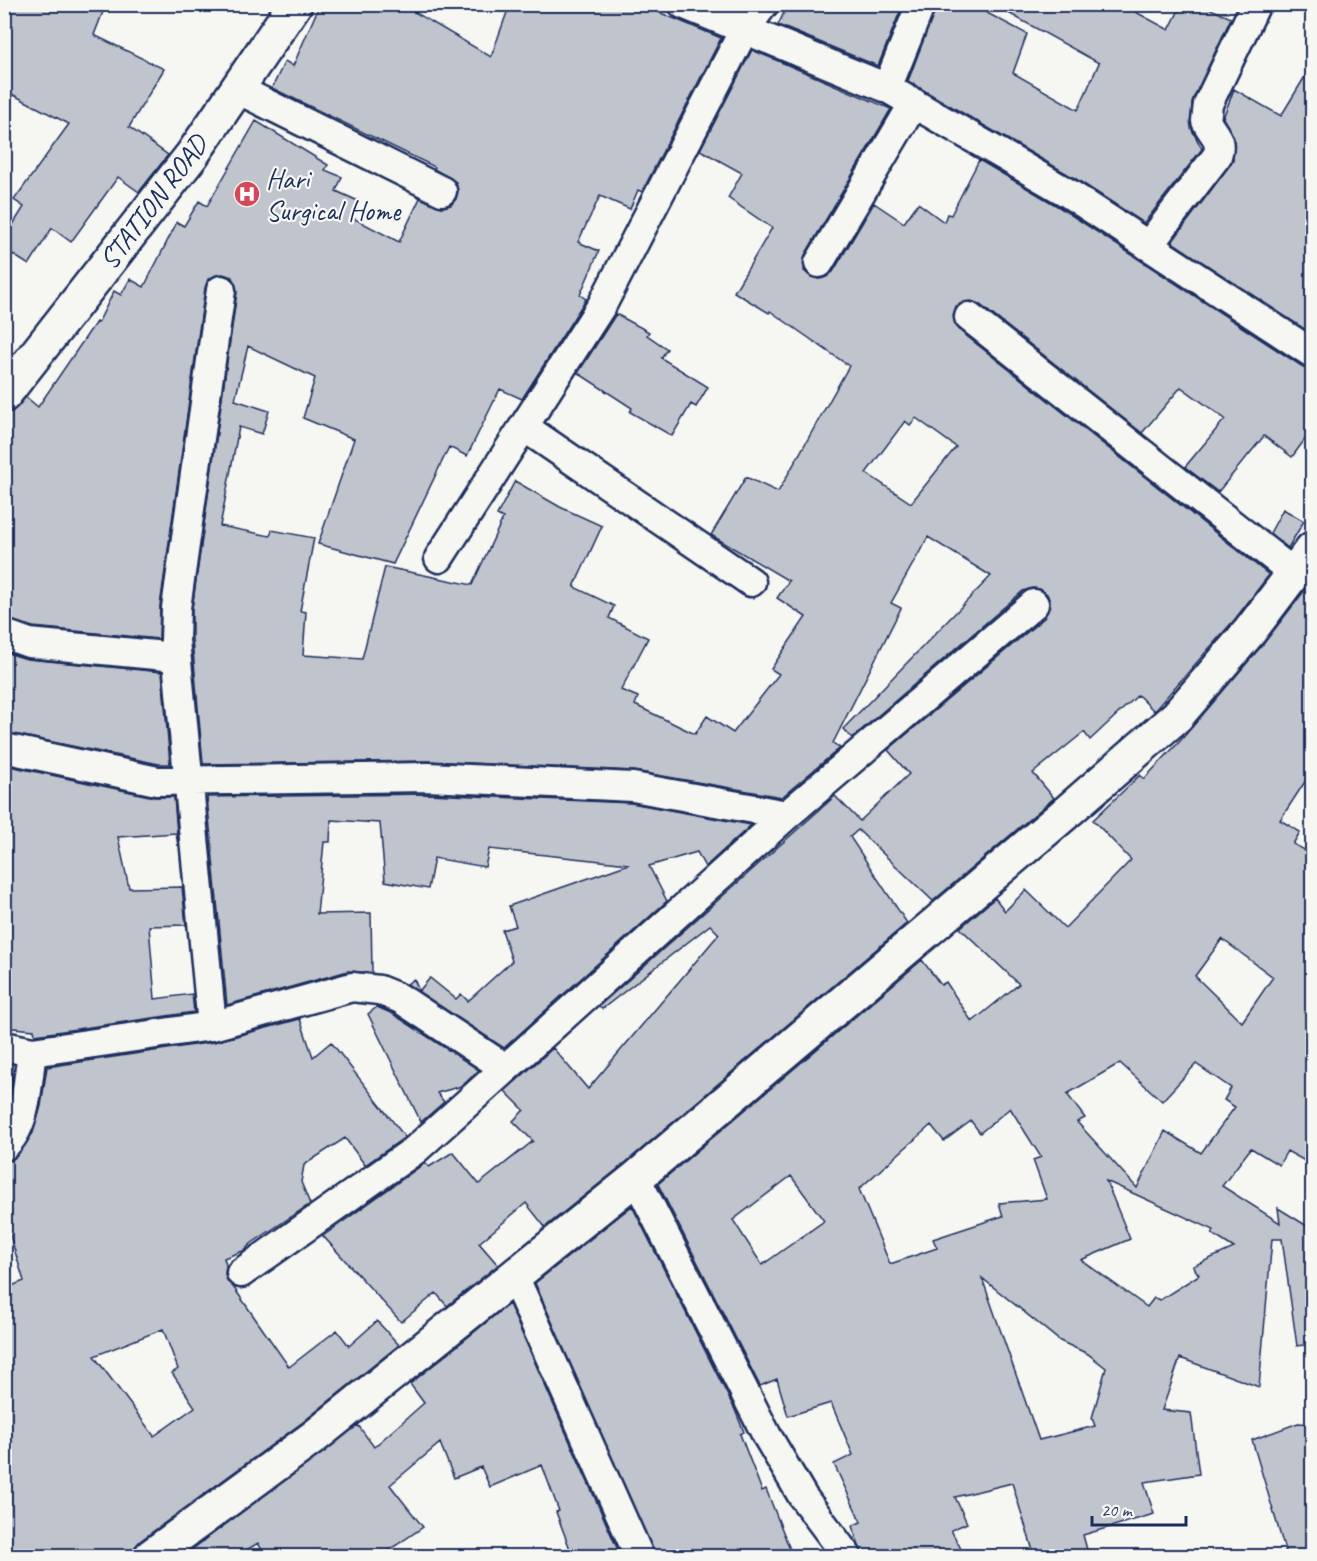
<svg xmlns="http://www.w3.org/2000/svg" width="1317" height="1561" viewBox="0 0 1317 1561" font-family="Caveat,sans-serif">
<style>
.building{fill:#c0c4cd;stroke:#1b2f5e;stroke-width:1.5;fill-rule:evenodd}
.lines{fill:none;stroke-linecap:round;stroke-linejoin:round}
.minor-casing{stroke:#1b2f5e;stroke-width:33}
.tertiary-casing{stroke:#1b2f5e;stroke-width:38}
.minor{stroke:#f6f6f2;stroke-width:28}
.tertiary{stroke:#f6f6f2;stroke-width:33}
.labels{text-anchor:middle;dominant-baseline:central;stroke-width:4.5;stroke-linejoin:round;paint-order:stroke}
.poi-label{font-size:28px;fill:#1b2f5e;stroke:#f6f6f2;text-anchor:start}
.street-label{font-size:28px;fill:#1b2f5e;stroke:#f6f6f2}
</style>
<rect width="100%" height="100%" fill="#f6f6f2"/>
<filter id="ink" filterUnits="userSpaceOnUse"><feTurbulence type="fractalNoise" baseFrequency=".0167" numOctaves="2"/><feDisplacementMap in="SourceGraphic" scale="12" xChannelSelector="R" yChannelSelector="G"/><feConvolveMatrix kernelMatrix="1 2 1 2 8 2 1 2 1" color-interpolation-filters="sRGB"/></filter>
<g filter="url(#ink)">
<!-- building -->
<path class="building" d="M4 4H106L94 35 164 69 129 127 168 155 139 192 118 177 71 242 52 228 29 265 4 249V239L24 207 14 200 69 124 4 90Z
M320 4H401L491 57 510 4H639L721 38 642 192 638 190 630 209 600 196 578 242 599 251 580 295 586 299 522 399 500 389 467 456 449 447 393 564 318 544 354 439 303 418 315 378 248 346 235 400 269 411 262 434 239 427 220 526 270 536 272 530 314 538 300 611 306 612 303 655 362 659 385 567 472 585 503 518 497 515 515 481 560 507 602 526 574 587 614 606 609 618 648 638 621 690 638 697 635 705 695 734 707 716 733 733 779 674 771 669 806 617 777 598 789 581 711 535 746 477 778 492 849 366 770 311 769 313 734 292 772 228 728 198 742 173 700 150 752 50 891 109 805 255 804 271 811 277 819 279 833 272 874 203 904 223 918 203 944 222 947 214 951 215 979 160 1059 207 1303 367 1312 369V430L1292 457 1264 436 1218 492 1185 467 1225 419 1181 387 1142 433 979 304 971 301 956 306 953 315 959 330 1269 575 1235 619 1154 711 1138 695 1090 740 1084 732 1033 773 1054 798 933 901 858 830 850 837 907 923 624 1164 545 1227 526 1203 479 1243 498 1265 447 1306 436 1293 401 1322 323 1236 425 1163 429 1167 453 1152 479 1184 533 1141 513 1121 524 1110 505 1091 553 1048 588 1089 719 934 710 925 602 1009 599 1006 835 796 860 821 909 774 888 750 1045 617 1050 602 1047 594 1040 589 1032 588 1023 591 852 738 843 729 991 576 928 537 891 603 901 608 833 743 840 748 782 797 634 771 429 761 203 764 192 639V609L237 292 232 277 223 274 208 279 205 288 160 606 159 639 33 627 4 618V413L12 412 26 397 38 407 96 322 98 323 114 291 121 295 130 279 144 287 177 222 184 226 199 201 207 206 256 121 328 165 325 170 342 177 336 191 358 201 351 217 399 242 420 198 442 207 451 205 456 199 458 191 456 182 434 169 435 167 272 88 285 61 293 66ZM916 418 956 447 911 503 866 473 905 421 910 425Z
M788 4H903L878 66 778 25Z
M937 4H970L1027 34 1013 73 1078 110 1099 63 992 4H1121L1169 30 1182 4H1200L1231 18 1192 102 1191 128 1202 149 1144 223 1076 179 908 81Z
M1312 65V334L1172 242 1233 161 1234 138 1223 118 1234 89 1281 116Z
M616 314 649 332 647 335 667 349 661 358 708 387 696 407 691 404 672 436 630 412 632 408 578 373Z
M1283 509 1304 521 1288 548 1270 533Z
M1305 590 1312 595V771L1280 820 1300 832 1293 844 1312 854V1165L1287 1151 1279 1165 1251 1148 1222 1186 1280 1223 1278 1208 1312 1229V1344L1297 1346 1282 1239H1272L1259 1387 1180 1358 1162 1410 1191 1413 1199 1474 1144 1482 1154 1514 1083 1535 1089 1557H1035L1012 1483 955 1497 967 1523 951 1530 961 1549 945 1557H863L852 1526 861 1522 834 1464 853 1455 831 1403 788 1416 777 1379 760 1386 658 1184 922 960 941 985 946 982 972 1022 1019 984 960 928 995 898 1005 911 1026 890 1065 928 1131 860 1093 820 1140 775 1144 779 1181 740 1264 643ZM1222 939 1273 977 1242 1022 1195 976ZM1120 1063 1162 1101 1196 1064 1231 1088 1224 1100 1235 1107 1201 1153 1165 1131 1137 1188 1077 1122 1085 1118 1067 1094ZM1010 1108 1041 1157 1033 1160 1047 1199 999 1203 1003 1216 933 1239 937 1248 890 1264 859 1189 931 1125 944 1141 971 1121 980 1133ZM791 1176 824 1221 762 1265 733 1220ZM1106 1181 1214 1230 1212 1234 1234 1248 1193 1266 1199 1275 1160 1300 1154 1298 1147 1307 1081 1260 1130 1239ZM982 1278 1060 1341 1088 1354 1106 1368 1092 1418 1095 1426 1039 1440Z
M4 652 27 659 162 672 170 764H159L4 732Z
M9 766 154 797H174L178 846 176 833 118 837 129 888 182 887 186 925 149 926 155 999 192 994 194 1012 35 1035 34 1030 4 1027V804Z
M428 794 631 803 751 825 705 867 697 852 649 866 667 901 504 1048 407 984 414 979 419 991 430 978 456 999 461 994 468 1001 512 961 502 930 516 926 509 906 629 864 489 849 485 867 434 858 428 889 385 881 380 823 331 820 330 842H324L317 914 371 913 372 973 348 971 227 1005 207 797Z
M377 1007 393 1014 479 1070 462 1086 437 1093 444 1102 421 1122 368 1014Z
M300 1019 313 1057 331 1042 405 1137 365 1165 345 1138 304 1165 301 1182 310 1204 252 1243 243 1251 224 1258 226 1265 225 1275 289 1367 337 1330 349 1346 377 1321 399 1345 303 1422 140 1541 134 1548 133 1557H4V1289L24 1281 4 1216V1162L16 1157 33 1133 41 1106 47 1067 214 1042ZM163 1329 178 1369 172 1373 195 1407 154 1436 94 1356Z
M4 1075 12 1076 4 1115Z
M632 1206 735 1410 744 1432 740 1434 762 1491 766 1489 793 1557H655L535 1283Z
M509 1304 621 1557H573L556 1512 559 1511 542 1465 490 1487 481 1467 454 1478 440 1443 390 1485 423 1527 379 1557H266L258 1543 235 1557H182L358 1425 374 1447 424 1403 410 1384Z
M1298 1423 1312 1424V1557H1287L1252 1440Z"/>
<g class="lines">
<!-- minor casing -->
<g class="minor-casing">
<path id="minor" d="M683 4 887 88 1068 193 1312 353
M887 88 921 4
M237 89 442 191
M1148 246 1217 156C1223 139 1213 135 1206 121L1208 104 1256 4
M819 263 914 103
M969 317 1295 574
M524 427 751 582
M439 558 602 305 744 30 764 4
M4 634 29 643 176 657
M4 748 157 781 428 777 633 787 787 815
M212 1026 175 640 176 608 221 290
M4 1046 32 1052 212 1026 352 987 379 990 401 999 505 1068
M4 1146C28 1125 27 1082 32 1052
M636 1178 767 1436 803 1497 847 1556
M241 1273 415 1150 787 815 1034 604
M514 1276 639 1556"/>
</g>
<!-- tertiary casing -->
<g class="tertiary-casing">
<path id="tertiary" d="M4 395 192 155 295 4
M151 1556 314 1437 636 1178 1061 817 1177 716 1250 631 1312 549"/>
</g>
<!-- minor -->
<use href="#minor" class="minor"/>
<!-- tertiary -->
<use href="#tertiary" class="tertiary"/>
</g>
</g>
<!-- icons -->
<defs>
<g id="hospital-disc" transform="scale(1.35)"><circle r="9.5" fill="#d1495b" stroke="#f6f6f2"/><path d="M-5-5h3v3.5h4V-5h3V5h-3V1.5h-4V5h-3Z" fill="#fff"/></g>
</defs>
<g fill-rule="evenodd">
<use href="#hospital-disc" x="247" y="194"/>
</g>
<g class="labels">
<!-- poi labels -->
<g class="poi-label">
<text x="266" y="178">Hari<tspan x="266" dy="32">Surgical Home</tspan></text>
</g>
<!-- street labels -->
<g class="street-label">
<text transform="translate(153 202) rotate(-53)">STATION ROAD</text>
</g>
</g>
<!-- margin -->
<rect width="1317" height="1561" fill="none" stroke="#f6f6f2" stroke-width="24"/>
<rect x="12" y="12" width="1293" height="1537" fill="none" stroke="#1b2f5e" stroke-width="2" filter="url(#ink)"/>
<!-- scale -->
<path d="M1092 1516v9h94v-9" fill="none" stroke="#1b2f5e" stroke-width="3"/>
<text x="1101" y="1516" font-size="18" fill="#1b2f5e" stroke="#f6f6f2" stroke-width="4.5" paint-order="stroke">20 m</text>
</svg>
